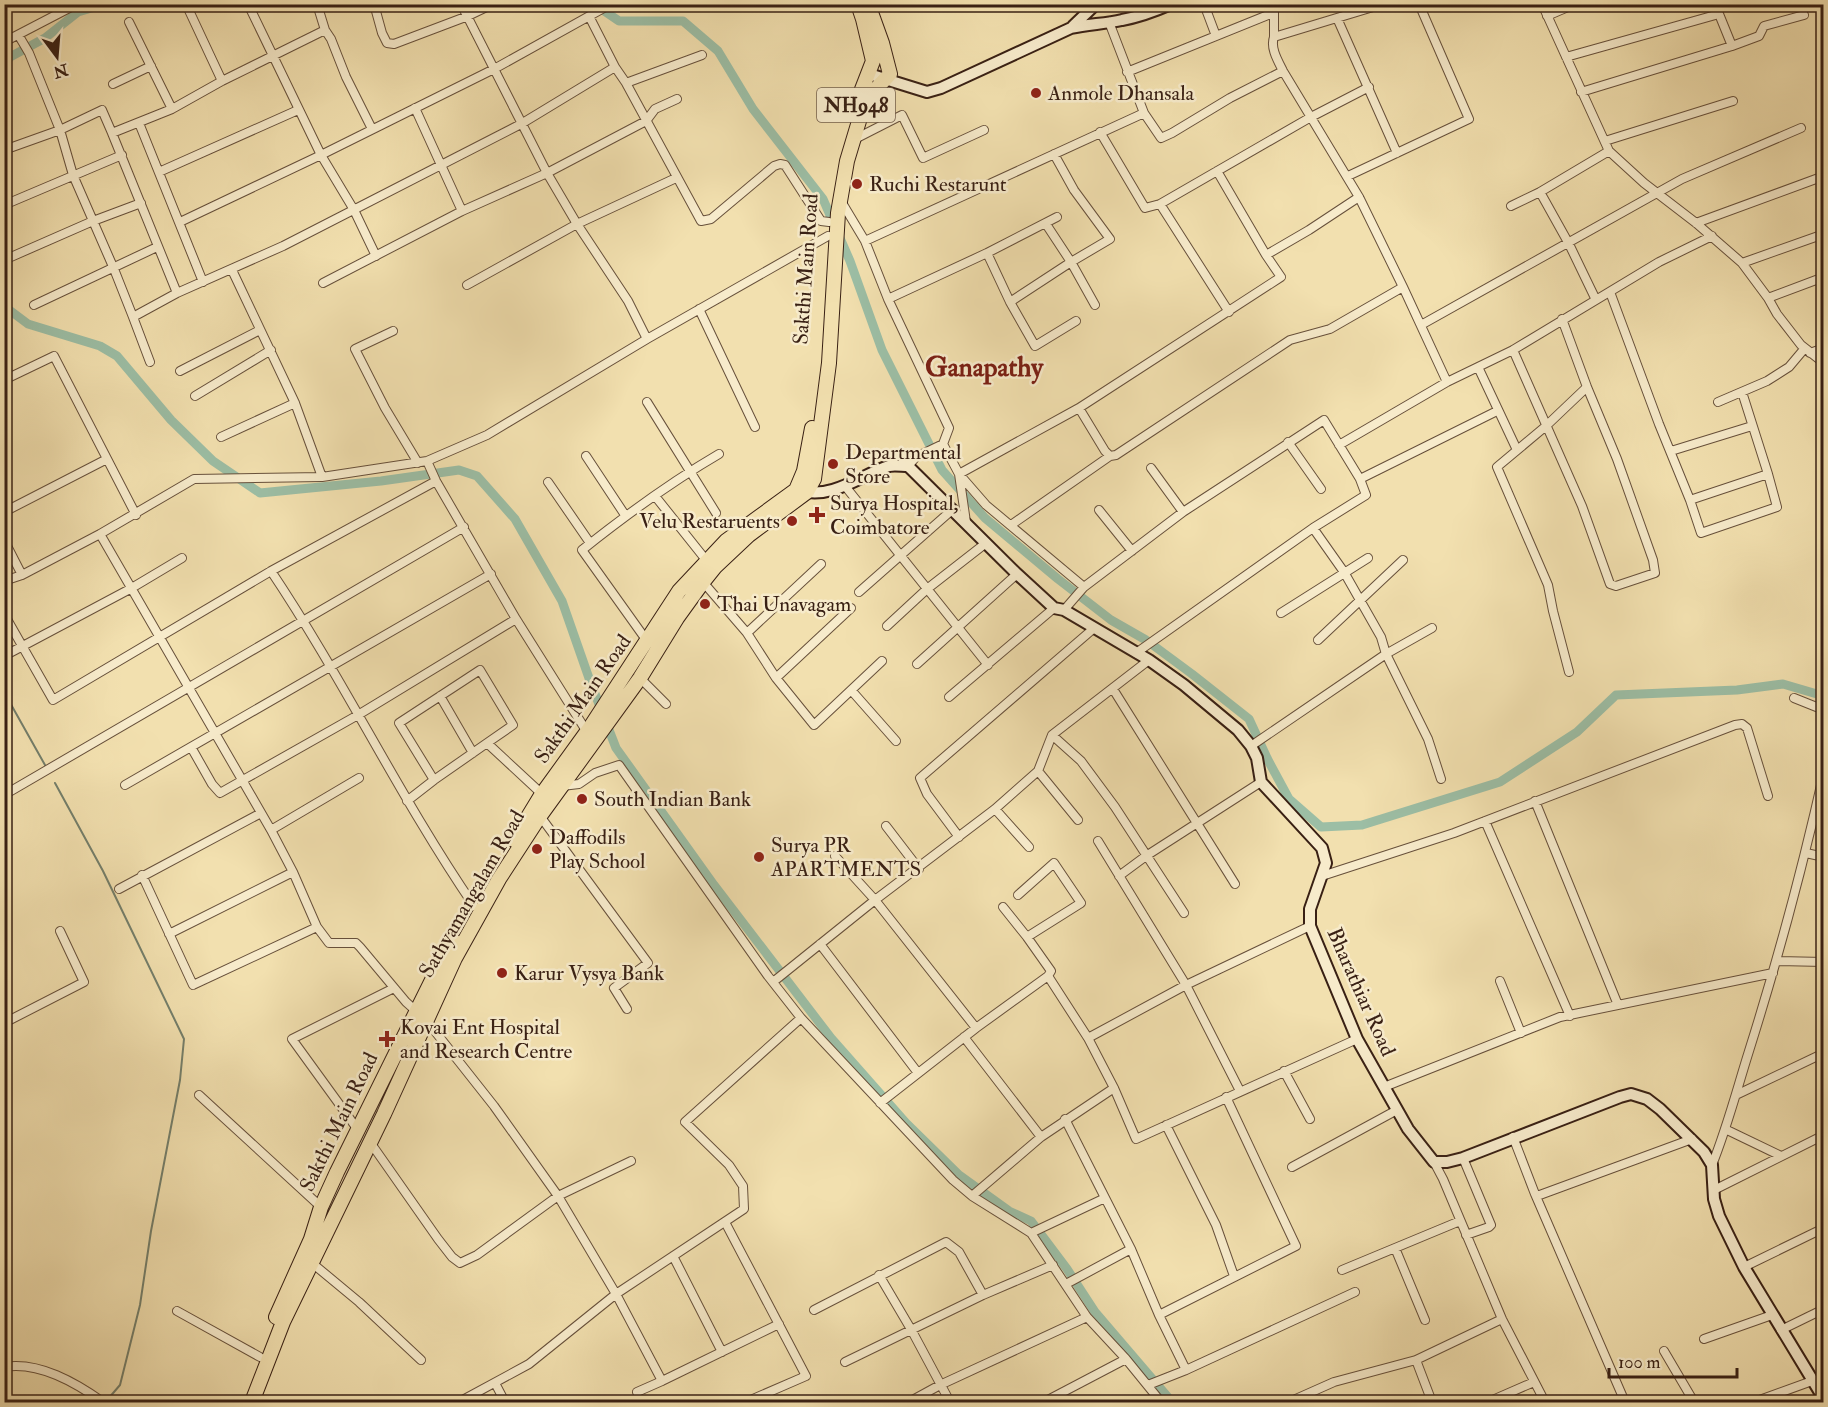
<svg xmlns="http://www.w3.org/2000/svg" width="1828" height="1407" viewBox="0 0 1828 1407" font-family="'IM FELL Double Pica',serif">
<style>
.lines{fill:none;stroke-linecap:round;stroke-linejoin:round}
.stream{stroke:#747f6b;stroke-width:2}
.canal{stroke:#9cbea5;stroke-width:9}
.street-casing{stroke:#67503b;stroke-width:10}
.secondary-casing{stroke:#392014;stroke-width:14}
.highway-casing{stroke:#392014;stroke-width:16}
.street{stroke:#f7ebcb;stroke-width:8}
.secondary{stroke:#f7ebcb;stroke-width:10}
.highway{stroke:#f2e0af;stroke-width:14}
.poi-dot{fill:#8f2418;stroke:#f7ebcb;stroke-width:2}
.labels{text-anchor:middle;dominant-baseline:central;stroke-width:5;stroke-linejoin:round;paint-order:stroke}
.shield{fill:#f7ebcb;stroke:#725d4b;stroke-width:1.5}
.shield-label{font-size:20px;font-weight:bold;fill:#392014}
.poi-label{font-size:21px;fill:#392014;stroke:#f7ebcb;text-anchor:start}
.street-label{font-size:21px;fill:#392014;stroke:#f7ebcb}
.district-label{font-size:27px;font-weight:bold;fill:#7a1f14;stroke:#f7ebcb}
</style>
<rect width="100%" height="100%" fill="#f2e0af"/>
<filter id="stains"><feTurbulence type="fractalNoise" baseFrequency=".00333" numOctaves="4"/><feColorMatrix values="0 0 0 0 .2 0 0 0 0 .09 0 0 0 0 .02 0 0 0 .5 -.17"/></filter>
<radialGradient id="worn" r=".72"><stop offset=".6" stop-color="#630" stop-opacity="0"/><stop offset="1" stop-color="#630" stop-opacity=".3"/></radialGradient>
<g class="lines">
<!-- stream -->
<path class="stream" d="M4 692 45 765
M55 783 103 871 184 1039 180 1080 151 1231 140 1305 120 1385 108 1399"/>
<!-- canal -->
<path class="canal" d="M594 4 619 21H683L718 51 753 109 823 199 850 261 882 350 942 470 985 518 1058 579 1111 620 1146 640 1192 674 1249 719 1268 760 1289 799 1321 827 1362 825 1500 782 1577 732 1616 695 1737 690 1783 684 1817 694
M4 64 10 57 45 38 78 12 105 4
M4 306 28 324 100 346 117 356 171 420 213 461 260 493 381 481 459 470 477 476 515 519 562 601 590 681 616 748 714 885 831 1038 906 1123 959 1175 1009 1211 1031 1221 1067 1269 1095 1312 1172 1402"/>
<!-- street casing -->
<g class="street-casing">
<path id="street" d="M186 4 222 81
M248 4 321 155 494 69 611 4
M317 4 325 30 331 39 346 77 372 129
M374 4 382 33 387 43 394 44 468 16 493 4
M461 4 547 173 577 224 628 301 647 339
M1204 4 1216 36
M1274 4V37C1270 48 1278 61 1283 71L1359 197 1403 287 1447 382
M1542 4 1609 151 1644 183 1696 223 1742 263 1768 298 1777 314 1801 345 1824 363
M1547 16 1575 4
M590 18 615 67 626 83 701 221 711 219 774 166 780 164 785 165 821 221 829 222
M1337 18 1397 153
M129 22 172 109
M19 36 29 53 60 130 73 175 114 269 133 317 177 293 283 246 521 124 615 67
M1274 37 1383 4
M4 42 77 4
M1566 57 1719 14 1732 46
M1127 72 1273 13
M626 83 702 55
M113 84 151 66
M1581 92 1732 46 1759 36 1764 26 1804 15
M415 108 462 211
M1144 113 1161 138 1172 133 1230 98 1283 71
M139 123 203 282
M1100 132 1145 208 1160 204 1311 117 1369 87
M112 133 177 293
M853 140 902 115 923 158 984 130
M1605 141 1733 101
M4 150 60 130 102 110 112 133 172 109 222 81 325 30
M159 172 298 110
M1348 176 1469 119 1419 4
M841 201 865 241
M1160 204 1229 312
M4 205 122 155
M1511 206 1540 192
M180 222 321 155 354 210 376 256
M1696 223 1824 176
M1046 224 1071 262 1095 305
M987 253 1010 302 1035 346 1076 321
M1266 255 1309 230 1359 197
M4 260 93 221 141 203
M1742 263 1824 234
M232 270 295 403 322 477
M323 283 462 211 547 173 646 121 655 109 677 99
M467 285 577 224 676 178
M1610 292 1659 424 1690 500 1701 533 1777 507 1768 474 1690 500
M1768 298 1824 277
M888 299 987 253 1057 217
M1596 300 1569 244 1540 192 1609 151
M1010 302 1071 262 1110 239 1074 190 1054 154
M34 305 157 247
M699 309 755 427
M133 317 150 362
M1421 325 1682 179 1801 128
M393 331 355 349 385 408 418 463
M1513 350 1582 506 1610 584 1616 586 1655 573 1653 560 1617 459 1587 387 1562 319
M1810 353 1824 348
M1478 367 1517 450
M180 371 260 330
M4 380 54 356 136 515
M1742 392 1768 474
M195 396 271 350
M647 402 716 513
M1718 402 1767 381 1789 367 1805 348
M1079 408 1281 277 1266 255 1217 171
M221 437 295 403
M1288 442 1321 489
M943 444 959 474 986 505 1084 587
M1339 445 1447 382 1513 350 1659 262 1712 236
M1671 451 1752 426
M586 456 625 515
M427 461 436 481 516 619 587 732
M908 466 916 457 943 444 949 428 888 299 865 241 1144 113 1109 22
M1151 468 1183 512
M548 482 590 543
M845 486 988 665
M655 496 706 560
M1099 510 1132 551
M4 512 107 459
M966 522 959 474 1079 408 1105 451 1110 456 1116 455 1290 340 1330 329 1403 287
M1011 525 1110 456
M1313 528 1344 572 1381 637 1386 654 1428 739 1441 779
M100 534 271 830 293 872 317 927 329 943H356L360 947 406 1002 426 1020 494 1106 558 1196 616 1294 529 1364 459 1402
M4 540 22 575
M271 571C344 680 400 798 474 906
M4 581 22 575 100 534 194 479 322 477 427 461 487 435 647 339 828 236
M703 582 747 633 776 678 814 725 882 661
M859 592 952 510
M1064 610 1084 587 1183 512 1324 420 1360 479
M1281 613 1368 558
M4 614 53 700 271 571 436 481
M887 626 927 589 986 543
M747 633 821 564
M1318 640 1403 560
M647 641 582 550C626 515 671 482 719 454
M1136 653 1313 528 1366 495 1360 479 1497 411
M4 656 130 589 182 558
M917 664 1017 574
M1569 672 1553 611 1548 585 1497 467 1546 426 1587 387
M640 678 666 704
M776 678 851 608
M1113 689 1235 884
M851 690 896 741
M440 696 473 753
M949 697 1054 608
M1794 698 1824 710
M1052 735 1081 761 1115 807 1184 913
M1251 746 1386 654 1432 628
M191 747 212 784 220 793 358 715 516 619
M1038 771 1078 820
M434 780 399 723 480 670 513 725 487 743
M125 785 491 574
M562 786 579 784 595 773 619 765 768 976 801 1018 953 1180 972 1196 1031 1233 1087 1317 1126 1359 1161 1402
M4 795 464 527
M407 801 434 780 487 743 542 794
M1535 801 1618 1005
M995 809 1029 847
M540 816 648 963 614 988 627 1009
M1485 821 1570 1016
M886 826 919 869
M271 830 359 778
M959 837 927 794 920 778 1093 629
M1098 841 1186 985 1240 1091
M1806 853 1824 857
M835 856 875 900 976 1028
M142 875 193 985 317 927
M1119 876 1146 856 1261 782
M1322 876 1454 833 1735 725 1742 724 1747 728 1768 796
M119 889 261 813
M1018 895 1054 863 1081 903 1027 937
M1003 907 1027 937 1051 971 1048 976
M169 934 293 872
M820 944 918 1073
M1777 961 1824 962
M1500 981 1521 1033
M773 982 875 900 995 809 1038 771 1052 735 1149 660
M4 1023 84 982 60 931
M964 1037 1041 1137
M1088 1038 1114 1088 1136 1139 1357 1039
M1284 1071 1310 1119
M1384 1087 1560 1017 1773 973
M199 1095 321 1207
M1736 1095 1824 1053
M880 1103 976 1028 1048 976 1088 1038 1186 985 1310 926
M1065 1119 1131 1249 1159 1315 1186 1370 1148 1385
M1166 1125 1216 1225 1234 1276
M1725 1129 1781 1156
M358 1130 292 1039 394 988
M1513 1137 1535 1194 1625 1402
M370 1142 438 1239 452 1257 460 1263 477 1255 558 1196 631 1161
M1463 1158 1491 1225 1489 1227 1466 1235
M1434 1162 1443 1179 1502 1319 1545 1402
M1712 1165C1727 1128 1737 1089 1749 1051 1778 959 1803 866 1824 772
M1292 1167 1397 1110
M1714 1190 1824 1135
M972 1196 1041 1137 1114 1088
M1537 1196 1692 1139
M725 1222 806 1376 746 1402
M1031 1233 1105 1198
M1395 1248 1425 1320
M673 1256 722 1352
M312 1263 359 1302 421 1360
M1744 1267 1824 1228
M1342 1270 1460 1221
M879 1275 912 1331 950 1402
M1066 1284 1131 1249
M814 1310 946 1242 959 1252 983 1295
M177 1311 260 1357
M1159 1315 1296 1246 1226 1097
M1781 1330 1824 1309
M1704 1339 1772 1315
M1664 1351 1694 1402
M1416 1360 1432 1402
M845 1362 983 1295 1053 1265
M4 1367C39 1361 76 1383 103 1402
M1186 1370 1355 1292
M662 1381 779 1324
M495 1383 505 1402
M641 1402 637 1392 662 1381 616 1294 744 1209 743 1186 729 1165 685 1122 801 1018
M909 1402 940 1385 1087 1317
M1044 1402 1126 1359
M1289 1402 1334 1382 1416 1360 1502 1319
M1488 1402 1534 1382
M1754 1402 1812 1381"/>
</g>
<!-- secondary casing -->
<g class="secondary-casing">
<path id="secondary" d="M1073 26 1096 4
M869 74 927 92 941 88 1071 28C1088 24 1105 24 1122 20 1139 17 1155 11 1171 4
M802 491C833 499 861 475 889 466 894 465 902 466 908 466L1017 574 1054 608 1064 610 1149 660 1184 685 1238 730 1251 746 1257 758 1261 782 1322 848 1326 863 1310 909V926L1357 1039 1408 1129 1434 1162H1447L1463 1158 1620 1097 1631 1094 1647 1099 1660 1109 1704 1152 1712 1165 1714 1199 1719 1216 1744 1267 1824 1399"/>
</g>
<!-- highway casing -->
<g class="highway-casing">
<path id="highway" d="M854 110 873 61 863 19 858 4
M514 840 542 794 589 729 679 591 726 541 796 490 804 471 812 428
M276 1317 311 1239 321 1207 337 1172 435 974 454 941
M252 1402 283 1322 384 1114 455 958 499 879 540 816 640 678 677 618 703 582 715 567 749 535 807 492 814 479 829 363 838 213 847 161 862 111 872 93 890 74 882 43 868 4"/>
</g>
<!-- street -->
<use href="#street" class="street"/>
<!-- secondary -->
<use href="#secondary" class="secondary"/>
<!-- highway -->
<use href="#highway" class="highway"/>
</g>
<!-- markers -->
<g class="poi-dot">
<circle cx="1036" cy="93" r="6"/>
<circle cx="857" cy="184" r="6"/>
<circle cx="833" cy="464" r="6"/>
<path d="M814 506h6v6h6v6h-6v6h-6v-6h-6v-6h6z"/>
<circle cx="792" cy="521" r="6"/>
<circle cx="705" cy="604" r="6"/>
<circle cx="582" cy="799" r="6"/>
<circle cx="537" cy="849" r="6"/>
<circle cx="759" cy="857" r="6"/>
<circle cx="502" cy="973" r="6"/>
<path d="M384 1030h6v6h6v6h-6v6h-6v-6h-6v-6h6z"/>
</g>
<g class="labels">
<!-- shield labels -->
<rect class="shield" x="817" y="88" width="78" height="34" rx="4.5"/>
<g class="shield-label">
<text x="856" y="105">NH948</text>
</g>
<!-- poi labels -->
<g class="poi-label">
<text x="1048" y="93">Anmole Dhansala</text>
<text x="869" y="184">Ruchi Restarunt</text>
<text x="845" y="452">Departmental<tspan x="845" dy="24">Store</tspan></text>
<text x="830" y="503">Surya Hospital,<tspan x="830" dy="24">Coimbatore</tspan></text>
<text x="780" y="521" text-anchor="end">Velu Restaruents</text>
<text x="717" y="604">Thai Unavagam</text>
<text x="594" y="799">South Indian Bank</text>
<text x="549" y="837">Daffodils<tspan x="549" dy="24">Play School</tspan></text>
<text x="771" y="845">Surya PR<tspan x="771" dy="24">APARTMENTS</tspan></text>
<text x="514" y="973">Karur Vysya Bank</text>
<text x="400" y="1027">Kovai Ent Hospital<tspan x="400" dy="24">and Research Centre</tspan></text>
</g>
<!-- street labels -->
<g class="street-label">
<text transform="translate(806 269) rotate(-86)">Sakthi Main Road</text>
<text transform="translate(583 699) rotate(-55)">Sakthi Main Road</text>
<text transform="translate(472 894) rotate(-60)">Sathyamangalam Road</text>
<text transform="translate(1361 992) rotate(66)">Bharathiar Road</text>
<text transform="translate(339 1122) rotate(-64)">Sakthi Main Road</text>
</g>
<!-- district labels -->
<g class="district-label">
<text x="984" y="367">Ganapathy</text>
</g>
</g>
<!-- margin -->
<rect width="1828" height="1407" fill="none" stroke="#f2e0af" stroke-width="24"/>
<rect x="6" y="6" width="1816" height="1395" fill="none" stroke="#392014" stroke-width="3"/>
<rect x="12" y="12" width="1804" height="1383" fill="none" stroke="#392014" stroke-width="1.5"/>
<!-- north arrow -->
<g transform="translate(57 57) rotate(164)" stroke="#f7ebcb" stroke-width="4.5" paint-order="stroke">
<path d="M0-4.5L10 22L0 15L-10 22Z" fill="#392014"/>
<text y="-9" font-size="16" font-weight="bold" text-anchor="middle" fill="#392014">N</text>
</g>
<!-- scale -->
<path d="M1609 1368v9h128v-9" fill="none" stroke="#392014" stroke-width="3"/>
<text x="1618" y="1368" font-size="18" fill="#392014" stroke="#f7ebcb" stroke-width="4.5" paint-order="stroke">100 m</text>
<rect width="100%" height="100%" filter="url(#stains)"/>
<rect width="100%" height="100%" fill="url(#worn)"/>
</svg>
